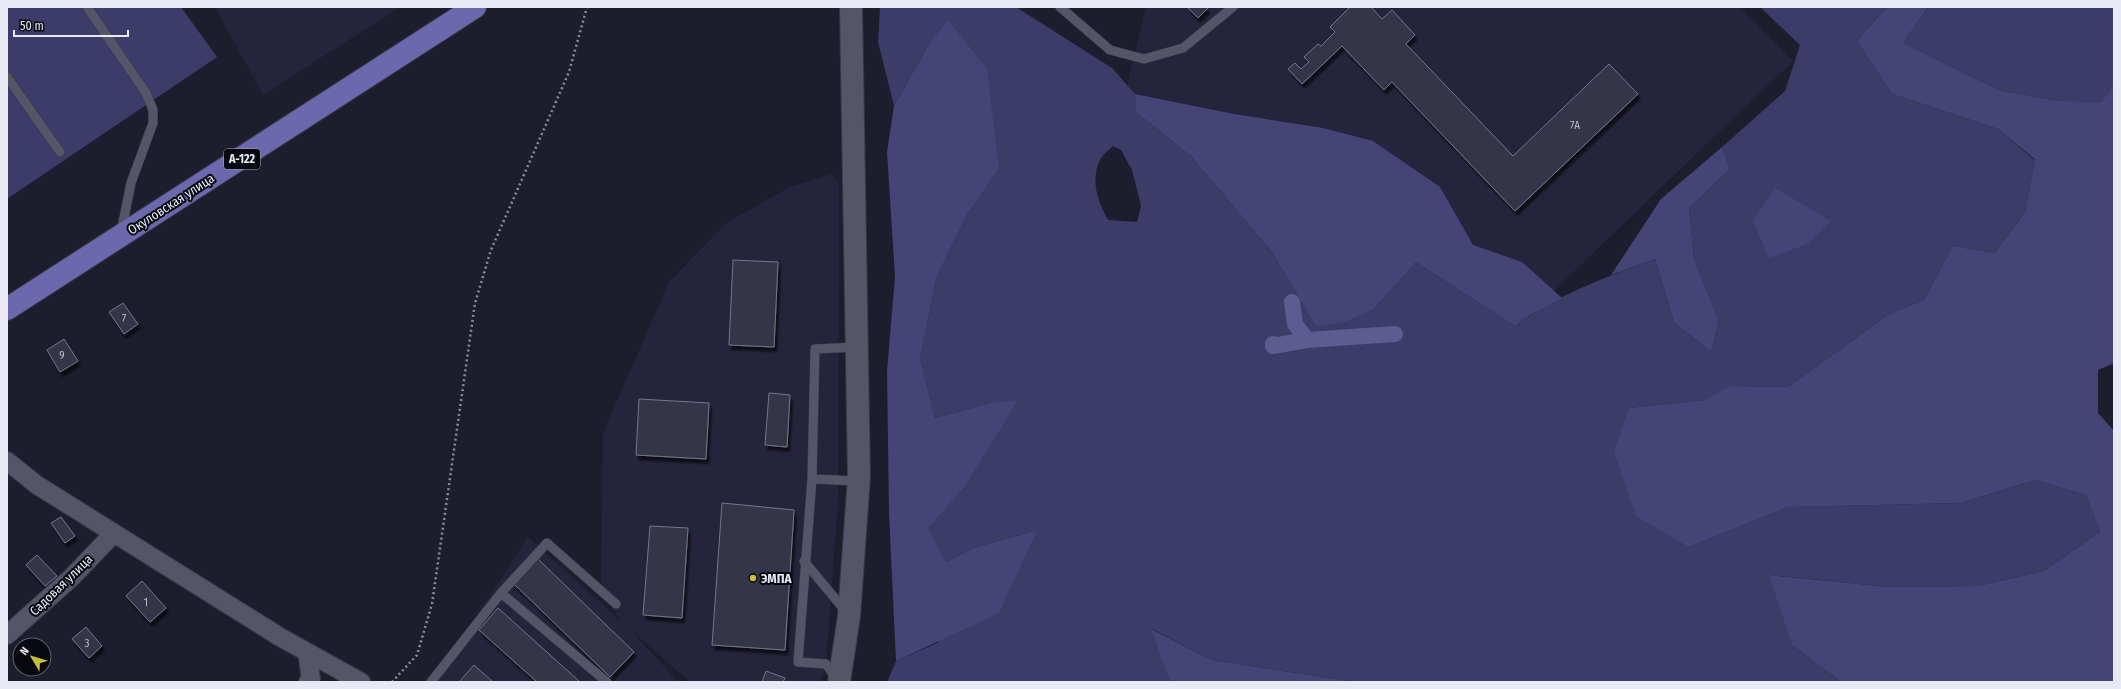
<svg xmlns="http://www.w3.org/2000/svg" width="2121" height="689" viewBox="0 0 2121 689" font-family="'Fira Sans Condensed',sans-serif">
<style>
.built{fill:#25243c}
.green{fill:#3d3b68;fill-rule:evenodd}
.forest{fill:#464476}
.lines{fill:none;stroke-linecap:round;stroke-linejoin:round}
.canal{stroke:#5d5c90;stroke-width:16}
.building{fill:#343448;stroke:#75768c;filter:url(#shadow)}
.lane-casing{stroke:#3a3947;stroke-width:10}
.street-casing{stroke:#3a3947;stroke-width:20}
.secondary-casing{stroke:#3a3947;stroke-width:24}
.primary-casing{stroke:#3a3947;stroke-width:24}
.path{stroke:#8c8c9a;stroke-width:2.5;stroke-dasharray:2 3;stroke-linecap:butt}
.lane{stroke:#545569;stroke-width:9}
.street{stroke:#545569;stroke-width:18}
.secondary{stroke:#545569;stroke-width:22}
.primary{stroke:#6b68ae;stroke-width:22}
.poi-dot{fill:#c7bb3b;stroke:#080810;stroke-width:1.5}
.labels{text-anchor:middle;dominant-baseline:central;stroke-width:4;stroke-linejoin:round;paint-order:stroke}
.number-label{font-size:11px;fill:#bcbcca}
.shield{fill:#080810;stroke:#a6a6b1;stroke-width:1}
.shield-label{font-size:12px;font-weight:bold;fill:#e9e9f6}
.street-label{font-size:13px;fill:#e9e9f6;stroke:#080810}
.poi-label{font-size:13px;font-weight:bold;fill:#e9e9f6;stroke:#080810;text-anchor:start}
</style>
<defs>
<filter id="shadow"><feDropShadow dx="2.5" dy="4.5" stdDeviation="1" flood-color="#0009"/></filter>
</defs>
<rect width="100%" height="100%" fill="#1d1d2e"/>
<!-- built -->
<path class="built" d="M215 7H400L263 95Z
M1146 7H1740L1793 61 1434 406 1123 103Z
M832 174 839 182 838 502 826 664 820 682H690L629 628 678 682H433L528 537 622 622 601 593 603 433 669 282 726 223 790 187Z"/>
<!-- green -->
<path class="green" d="M7 7H181L217 57 7 199Z
M880 7H1016L1112 68 1135 94 1136 112 1191 156 1272 252 1316 327 1374 309 1416 262 1515 326C1556 295 1607 277 1655 259L1674 322 1711 352 1719 321 1694 259 1689 208 1730 169 1722 147 1785 91 1800 45 1760 7H1887L1857 41 1892 94 1998 129 2035 160 2025 212 1995 253 1953 246 1924 300 1889 314 1788 387 1731 386 1704 400 1629 408 1689 547 1789 507 1961 503 2035 480 2086 495 2100 532 2044 571 1978 586 1888 587 1770 575 1792 645 1841 682H1355L1212 660 1152 629 1170 682H887L896 661 937 643 1037 530 973 548 946 562 927 528 963 489 990 403 935 418 920 358 937 276 968 213 999 169 929 44 894 106 878 42ZM1113 146 1121 150 1132 170 1141 206 1137 222 1108 220C1098 202 1090 181 1100 160 1102 155 1109 150 1113 146Z
M1928 7H2114V84L2101 104 2052 100 1999 90 1903 43Z"/>
<!-- forest -->
<path class="forest" d="M1887 7H1928L1903 43 1999 90 2052 100 2101 103 2114 84V363L2098 370V413L2114 431V682H1841L1792 645 1769 575 1888 587 1978 586 2044 571 2100 532 2086 495 2035 480 1961 503 1789 507 1689 547 1636 516 1614 452 1629 408 1704 400 1730 386 1788 387 1889 314 1924 300 1953 246 1995 253 2025 212 2035 159 1998 129 1892 94 1857 41Z
M948 20 987 69 999 169 968 213 937 276 920 358 935 418 990 403 1018 400 963 489 928 528 946 562 973 548 1037 530 999 613 896 661 889 513 887 371 895 277 887 152 894 106 929 44Z
M1135 94 1234 114 1323 128 1373 141 1440 187 1473 245 1522 262 1562 298 1530 315 1515 326 1416 262 1374 309 1347 321 1316 327 1272 252 1191 156 1136 112Z
M1722 147 1730 169 1689 208 1694 259 1719 321 1711 352 1674 322 1655 259 1611 275 1661 199Z
M1775 188 1831 221 1807 244 1769 258 1753 221Z
M1151 629 1212 660 1355 682H1170Z"/>
<g class="lines">
<!-- canal -->
<path class="canal" d="M1292 302 1295 324 1307 340 1395 334
M1273 344V346L1307 340"/>
</g>
<!-- building -->
<path class="building" d="M1187 7H1207L1208 8 1198 18Z
M1350 7H1371L1382 19 1392 10 1415 35 1406 44 1513 156 1609 64 1638 94 1515 211 1392 82 1384 90 1342 46 1302 84 1288 69 1295 63 1301 69 1309 62 1304 57 1318 44 1321 46 1335 32 1330 27Z
M733 260 778 262 774 347 729 345Z
M123 303 138 324 124 334 109 312Z
M64 339 78 361 60 372 47 350Z
M769 393 790 395 787 447 765 445Z
M639 399 709 403 706 459 636 455Z
M722 503 794 510 785 650 712 645Z
M61 517 75 536 65 543 51 523Z
M650 526 688 528 682 618 643 615Z
M37 555 57 576 45 586 26 565Z
M538 559 634 652 610 677 514 584Z
M142 581 166 608 150 622 126 596Z
M498 608 580 682H537L479 630Z
M86 627 102 646 89 658 72 639Z
M474 665 493 682H459Z
M766 671 785 678 783 682H762Z"/>
<g class="lines">
<!-- lane casing -->
<g class="lane-casing">
<path id="lane" d="M87 7 146 93 153 110V123L131 183 121 233
M1060 7 1110 50 1144 59 1183 48 1233 7
M7 77 60 152
M857 347 815 349 812 479 858 481
M812 479 798 662 826 664 837 680
M804 561 847 613
M501 593 547 543 616 604
M431 682 501 593 607 682"/>
</g>
<!-- street casing -->
<g class="street-casing">
<path id="street" d="M7 461 37 485 280 637 361 682
M7 635 72 577 114 533
M307 652 311 679 308 682"/>
</g>
<!-- secondary casing -->
<g class="secondary-casing">
<path id="secondary" d="M839 682 849 616 859 477 851 7"/>
</g>
<!-- primary casing -->
<g class="primary-casing">
<path id="primary" d="M7 309 475 7"/>
</g>
<!-- path -->
<path class="path" d="M392 682 417 655 432 604 475 303 491 250 569 72 587 7"/>
<!-- lane -->
<use href="#lane" class="lane"/>
<!-- street -->
<use href="#street" class="street"/>
<!-- secondary -->
<use href="#secondary" class="secondary"/>
<!-- primary -->
<use href="#primary" class="primary"/>
</g>
<!-- markers -->
<circle class="poi-dot" cx="753" cy="578" r="4"/>
<g class="labels">
<!-- number labels -->
<g class="number-label">
<text x="1575" y="125">7А</text>
<text x="124" y="318">7</text>
<text x="62" y="355">9</text>
<text x="146" y="602">1</text>
<text x="87" y="643">3</text>
</g>
<!-- shield labels -->
<rect class="shield" x="224" y="149" width="36" height="20" rx="3"/>
<g class="shield-label">
<text x="242" y="159">А-122</text>
</g>
<!-- street labels -->
<g class="street-label">
<text transform="translate(171 204) rotate(-33)">Окуловская улица</text>
<text transform="translate(61 585) rotate(-44)">Садовая улица</text>
</g>
<!-- poi labels -->
<g class="poi-label">
<text x="761" y="578">ЭМПА</text>
</g>
</g>
<!-- border -->
<rect width="2121" height="689" fill="none" stroke="#e9e9f6" stroke-width="16"/>
<!-- north arrow -->
<g transform="translate(32 657) rotate(308)"><circle r="19" fill="#080810" stroke="#62626c"/>
<path d="M0-3L7 15L0 10L-7 15Z" fill="#c7bb3b"/>
<text y="-6" font-size="11" font-weight="bold" text-anchor="middle" fill="#e9e9f6">N</text>
</g>
<!-- scale -->
<path d="M14 30v6h114v-6" fill="none" stroke="#e9e9f6" stroke-width="2"/>
<text x="20" y="30" font-size="12" fill="#e9e9f6" stroke="#080810" stroke-width="3" paint-order="stroke">50 m</text>
</svg>
